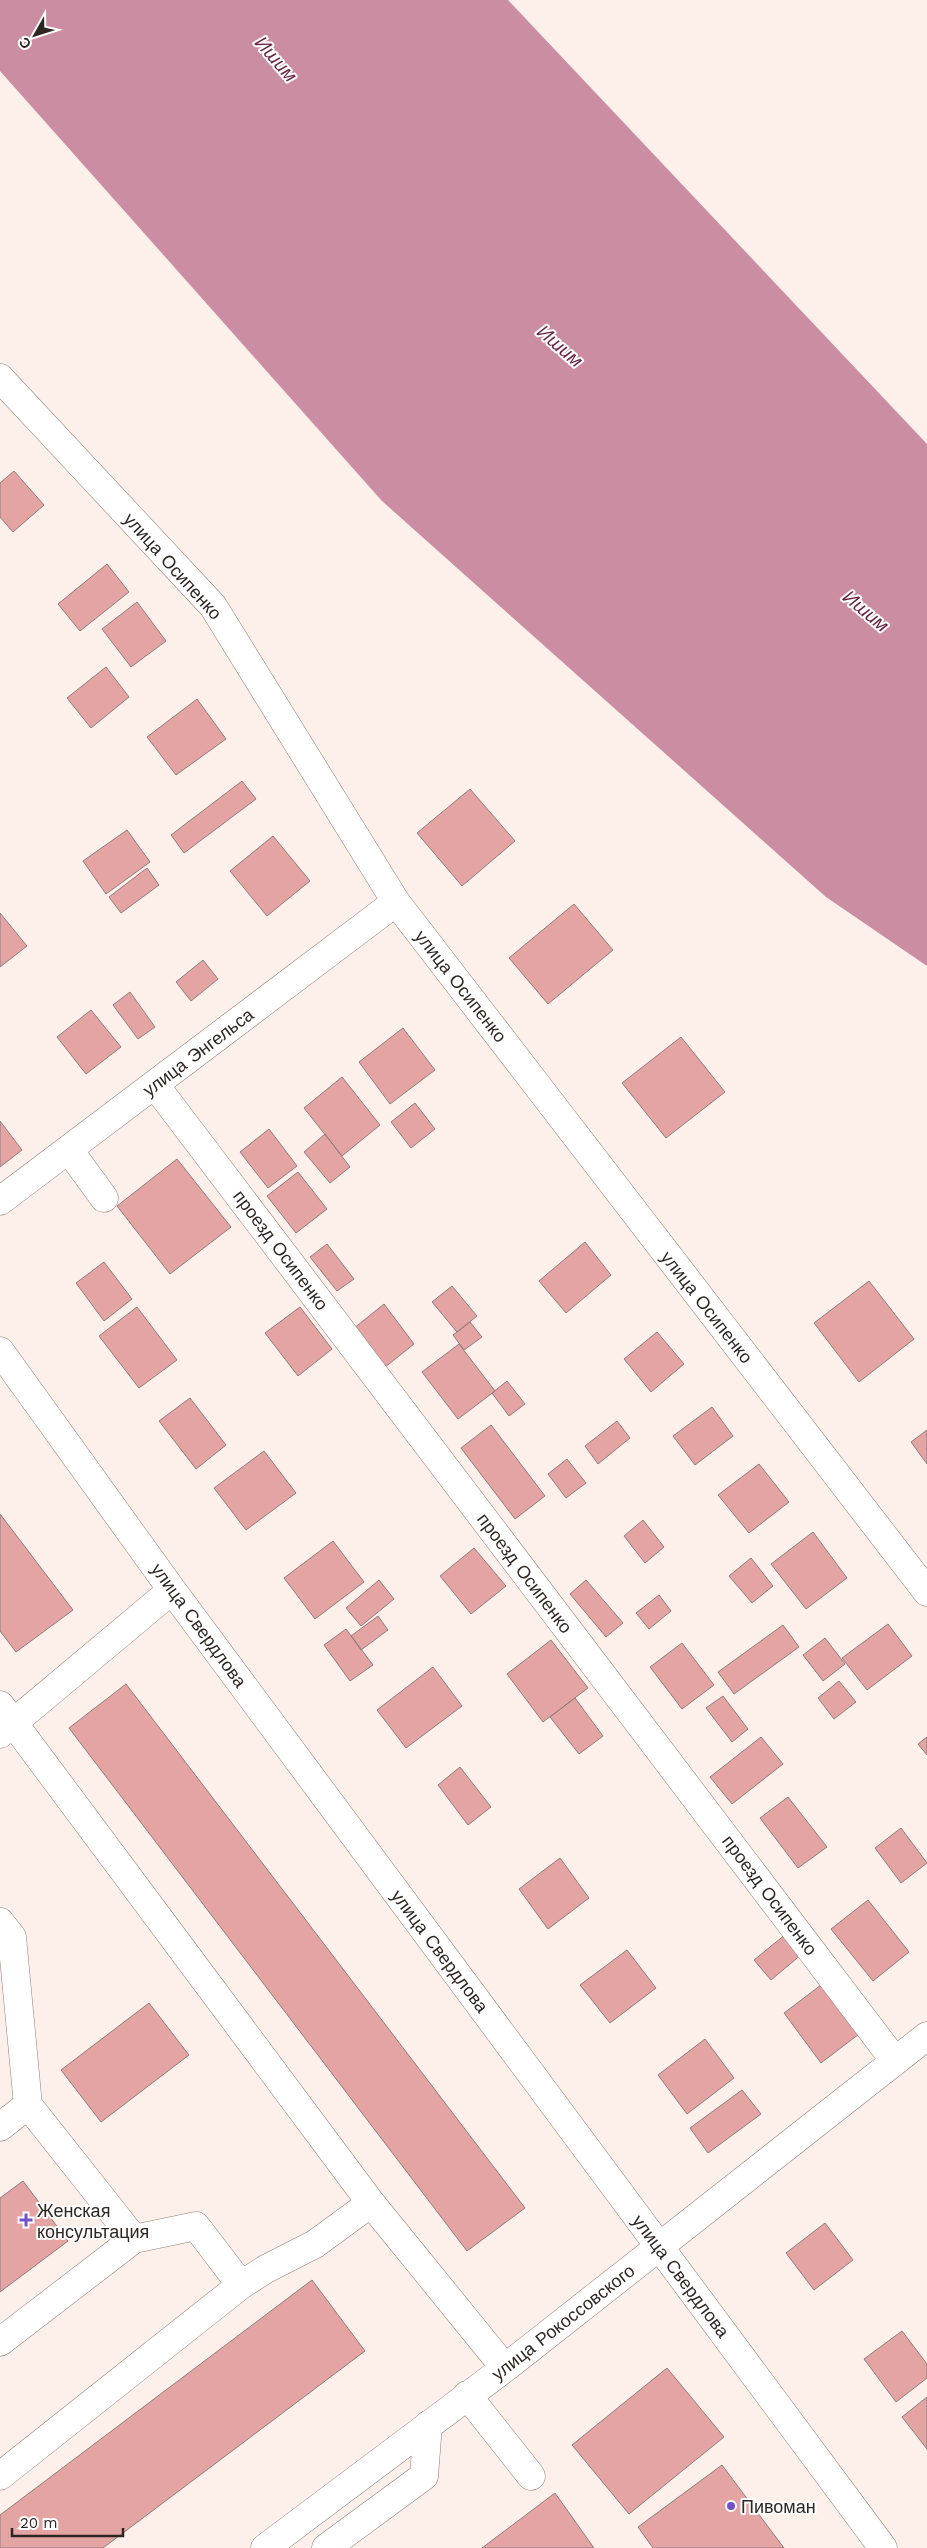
<svg xmlns="http://www.w3.org/2000/svg" width="927" height="2548" viewBox="0 0 927 2548" font-family="'Work Sans',sans-serif">
<style>
.water{fill:#ca8da2}
.building{fill:#e5a4a4;stroke:#917b7b}
.lines{fill:none;stroke-linecap:round;stroke-linejoin:round}
.minor-casing{stroke:#907d76;stroke-width:29}
.minor{stroke:#fff;stroke-width:28}
.poi-dot{fill:#7351cb;stroke:#fff;stroke-width:2}
.labels{text-anchor:middle;dominant-baseline:central;stroke-width:4;stroke-linejoin:round;paint-order:stroke}
.street-label{font-size:18px;fill:#2e2623;stroke:#fff}
.poi-label{font-size:18px;fill:#2e2623;stroke:#fff;text-anchor:start}
.water-label{font-size:19px;font-style:italic;fill:#671f3e;stroke:#fff}
</style>
<rect width="100%" height="100%" fill="#fdf0eb"/>
<!-- water -->
<path class="water" d="M0 0H508L927 444V966L826 897 382 501 0 71Z"/>
<!-- building -->
<path class="building" d="M14 471 44 505 13 532 0 517V483Z
M107 564 129 592 80 631 58 604Z
M137 602 166 641 131 667 102 629Z
M106 667 129 697 91 728 67 698Z
M197 699 226 739 176 775 147 737Z
M242 781 256 799 184 853 171 835Z
M470 789 515 841 462 886 417 833Z
M127 830 150 862 106 894 83 861Z
M273 836 310 881 267 916 230 871Z
M147 868 159 885 121 913 109 897Z
M574 904 613 950 548 1004 509 958Z
M0 913 27 946 0 967Z
M203 960 218 979 191 1001 176 982Z
M130 992 155 1027 138 1039 113 1005Z
M91 1010 121 1047 86 1074 57 1037Z
M403 1028 435 1070 390 1104 359 1062Z
M681 1037 725 1092 666 1138 622 1083Z
M342 1077 380 1125 342 1156 304 1108Z
M415 1103 435 1129 411 1148 391 1122Z
M0 1121 22 1150 0 1167Z
M269 1129 297 1166 268 1188 240 1152Z
M325 1134 350 1167 330 1183 304 1152Z
M177 1159 231 1227 170 1274 117 1206Z
M298 1172 327 1209 296 1233 267 1196Z
M585 1242 611 1275 566 1313 539 1281Z
M327 1244 354 1279 337 1291 310 1257Z
M104 1262 132 1299 104 1321 76 1283Z
M869 1281 914 1339 859 1382 814 1323Z
M452 1286 477 1316 457 1332 432 1302Z
M384 1304 414 1344 384 1368 353 1329Z
M137 1307 177 1360 139 1388 99 1336Z
M300 1307 332 1349 298 1376 265 1333Z
M470 1322 482 1337 464 1350 453 1335Z
M657 1332 684 1364 651 1392 624 1359Z
M459 1344 495 1391 458 1419 422 1372Z
M507 1381 525 1404 509 1416 492 1393Z
M190 1398 226 1445 196 1469 159 1421Z
M712 1407 733 1436 695 1465 673 1436Z
M617 1421 630 1438 598 1464 585 1446Z
M491 1425 545 1496 515 1519 461 1448Z
M927 1430V1464L911 1442Z
M264 1451 296 1493 246 1530 214 1488Z
M567 1459 586 1483 566 1498 548 1474Z
M759 1464 789 1502 749 1533 718 1495Z
M0 1514 73 1610 16 1652 0 1631Z
M643 1520 664 1547 645 1563 624 1536Z
M813 1532 847 1578 806 1609 771 1564Z
M333 1541 364 1582 315 1619 284 1578Z
M474 1548 506 1586 471 1614 440 1576Z
M751 1558 773 1586 752 1603 729 1576Z
M379 1580 394 1599 361 1626 346 1608Z
M586 1580 623 1623 606 1637 570 1594Z
M659 1595 671 1611 649 1629 636 1613Z
M378 1616 388 1630 361 1650 351 1636Z
M888 1624 912 1656 867 1690 842 1658Z
M783 1625 799 1647 734 1694 718 1672Z
M346 1629 373 1665 350 1681 324 1645Z
M825 1638 845 1664 823 1681 803 1655Z
M551 1640 588 1688 543 1722 507 1674Z
M682 1643 714 1685 682 1709 650 1667Z
M433 1667 462 1706 406 1748 377 1710Z
M839 1681 856 1702 834 1719 818 1698Z
M126 1684 525 2208 467 2251 69 1728Z
M723 1696 748 1729 732 1742 706 1708Z
M575 1698 603 1736 579 1754 550 1717Z
M761 1737 783 1764 732 1804 710 1777Z
M927 1737V1755L918 1744Z
M460 1767 491 1807 468 1825 438 1785Z
M788 1797 827 1847 798 1868 760 1818Z
M901 1828 927 1863 901 1883 875 1848Z
M560 1858 589 1898 548 1929 519 1889Z
M868 1900 909 1952 873 1981 831 1929Z
M786 1934 802 1954 771 1980 754 1960Z
M627 1950 656 1988 610 2023 580 1985Z
M821 1985 859 2034 821 2063 784 2013Z
M149 2003 189 2055 101 2122 61 2070Z
M705 2039 734 2078 687 2114 658 2075Z
M742 2090 761 2114 708 2153 690 2128Z
M23 2181 68 2241 0 2292V2198Z
M825 2223 853 2260 814 2290 786 2253Z
M312 2280 365 2351 103 2548H0V2515Z
M902 2331 927 2364V2378L896 2402 864 2359Z
M667 2368 724 2437 629 2514 572 2445Z
M927 2397V2449L902 2417Z
M722 2465 784 2548H653L638 2527Z
M555 2493 594 2548H482Z"/>
<g class="lines">
<!-- minor casing -->
<g class="minor-casing">
<path id="minor" d="M0 378 213 606 396 902 927 1592
M155 1085 895 2061
M69 1150 104 1198
M0 1201 396 902
M0 1351 172 1590 883 2548
M0 1705 371 2203 505 2368
M0 1734 172 1590
M0 1922 12 1937 28 2105
M0 2127 28 2105 134 2239
M0 2342 134 2239 196 2226 241 2285
M467 2395 531 2476
M0 2476 241 2285 266 2269 315 2244 371 2203
M265 2548 505 2368 927 2036
M326 2548 424 2476 428 2425"/>
</g>
<!-- minor -->
<use href="#minor" class="minor"/>
</g>
<!-- markers -->
<g class="poi-dot">
<path d="M23.5 2212.5h5v5h5v5h-5v5h-5v-5h-5v-5h5z"/>
<circle cx="731" cy="2506" r="5"/>
</g>
<g class="labels">
<!-- street labels -->
<g class="street-label">
<text transform="translate(173 566) rotate(48)">улица Осипенко</text>
<text transform="translate(461 986) rotate(52)">улица Осипенко</text>
<text transform="translate(198 1052) rotate(-37)">улица Энгельса</text>
<text transform="translate(281 1250) rotate(53)">проезд Осипенко</text>
<text transform="translate(707 1307) rotate(52)">улица Осипенко</text>
<text transform="translate(525 1573) rotate(53)">проезд Осипенко</text>
<text transform="translate(199 1625) rotate(54)">улица Свердлова</text>
<text transform="translate(770 1895) rotate(53)">проезд Осипенко</text>
<text transform="translate(440 1951) rotate(53)">улица Свердлова</text>
<text transform="translate(681 2276) rotate(53)">улица Свердлова</text>
<text transform="translate(563 2322) rotate(-38)">улица Рокоссовского</text>
</g>
<!-- poi labels -->
<g class="poi-label">
<text x="37" y="2210">Женская<tspan x="37" dy="21">консультация</tspan></text>
<text x="741" y="2506">Пивоман</text>
</g>
<!-- water labels -->
<g class="water-label">
<text transform="translate(276 59) rotate(49)">Ишим</text>
<text transform="translate(560 346) rotate(41)">Ишим</text>
<text transform="translate(866 611) rotate(40)">Ишим</text>
</g>
</g>
<!-- north arrow -->
<g transform="translate(35 35) rotate(231)" stroke="#ffffff" stroke-width="4" paint-order="stroke">
<path d="M0-4L9 19L0 12L-9 19Z" fill="#2e2623"/>
<text y="-8" font-size="14" font-weight="bold" text-anchor="middle" fill="#2e2623">С</text>
</g>
<!-- scale -->
<path d="M12 2528v8h111v-8" fill="none" stroke="#2e2623" stroke-width="2.5"/>
<text x="20" y="2528" font-size="15" fill="#2e2623" stroke="#ffffff" stroke-width="4" paint-order="stroke">20 m</text>
</svg>
